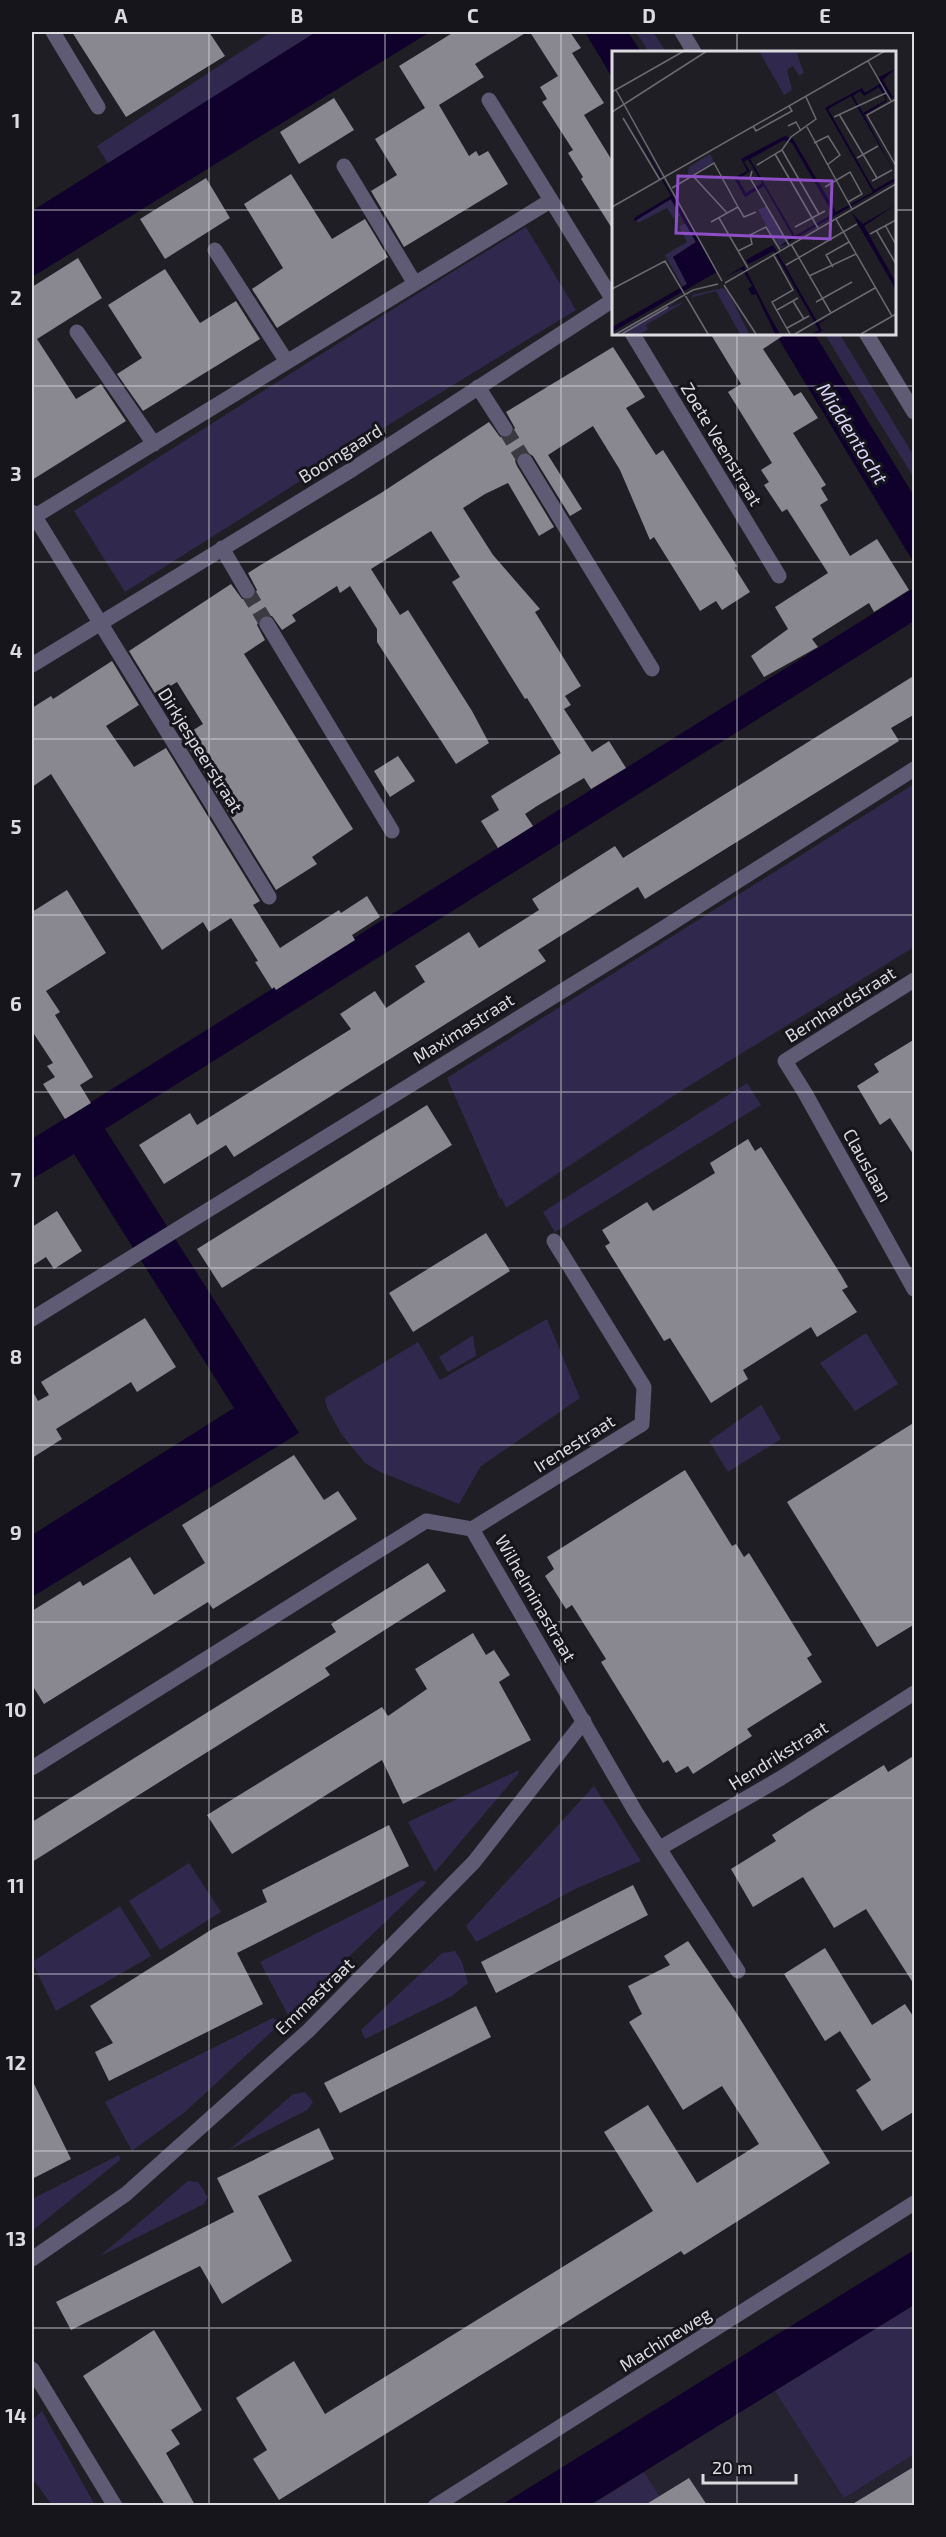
<svg xmlns="http://www.w3.org/2000/svg" width="946" height="2537" viewBox="0 0 946 2537" font-family="'Exo 2',sans-serif">
<style>
.built{fill:#262330}
.green{fill:#31284d}
.water{fill:#0f002c}
.building{fill:#898891}
.lines{fill:none;stroke-linecap:round;stroke-linejoin:round}
.minor-tunnel{stroke:#3b3a41;stroke-width:15;stroke-dasharray:15 8;stroke-linecap:butt}
.minor{stroke:#5f5b74;stroke-width:15}
.grid{fill:none;stroke:#dbdbe0;stroke-width:1.5;stroke-opacity:0.55}
.labels{text-anchor:middle;dominant-baseline:central;stroke-width:6;stroke-linejoin:round;paint-order:stroke}
.street-label{font-size:18px;fill:#dbdbe0;stroke:#16151c}
.water-label{font-size:20px;font-style:italic;fill:#dbd4f8;stroke:#16151c}
.inset-road{fill:none;stroke:#6a6a70;stroke-width:1.5}
.view{fill:#8e4fc6;fill-opacity:0.15;stroke:#8e4fc6;stroke-width:3}
.inset-edge{fill:none;stroke:#dbdbe0;stroke-width:3}
.neatline{fill:none;stroke:#dbdbe0;stroke-width:2}
.grid-label{font-size:20px;text-anchor:middle;font-weight:bold;fill:#dbdbe0}
</style>
<rect width="100%" height="100%" fill="#1f1e25"/>
<!-- built -->
<path class="built" d="M914 2264V2505H526Z"/>
<!-- green -->
<path class="green" d="M271 32H322L109 165 97 146Z
M636 32H653L666 52H649Z
M526 227 576 310 409 412 125 592 74 511C225 416 374 319 526 227Z
M824 333H839L914 456V478Z
M914 784V947L684 1089 506 1208 502 1198 500 1199 447 1078Z
M747 1083 761 1105 555 1232 543 1212Z
M547 1319 580 1398 481 1466 459 1504 378 1471 365 1463 342 1435 327 1408 325 1398 418 1342 440 1380Z
M866 1333 898 1384 855 1411 820 1363Z
M473 1335 476 1356 448 1372 439 1357Z
M761 1405 781 1439 728 1472 709 1441Z
M519 1770 518 1774 435 1872 408 1822Z
M594 1786 641 1861 577 1888 476 1942 466 1926Z
M189 1863 221 1912 160 1950 129 1901Z
M422 1880 426 1883 288 2015 260 1962Z
M120 1906 151 1956 56 2011 32 1962Z
M455 1951 462 1962 468 1983 452 1996 365 2039 361 2030 442 1953Z
M273 2018 281 2023 185 2112 132 2151 105 2102Z
M305 2092 313 2102 307 2110 229 2150 293 2094Z
M119 2155 120 2160 32 2231V2199Z
M188 2181 198 2182 208 2197 204 2204 100 2256Z
M914 2305V2454L844 2498 775 2391Z
M42 2411 95 2505H52L35 2482 32 2483V2420Z
M644 2472 665 2505 590 2506Z"/>
<!-- water -->
<path class="water" d="M316 32H430L32 277V211Z
M585 32H628L641 52H613V79Z
M775 333H814L914 496V563Z
M914 588V621L105 1129 299 1433 32 1597V1535L234 1408 74 1154 32 1179V1139Z
M914 2250V2305L590 2505H501Z"/>
<!-- building -->
<path class="building" d="M72 32H209L225 56 126 117Z
M454 32H527L475 64 484 77 439 105 469 156 476 151 479 156 488 151 508 184 404 247 371 191 397 175 375 139 425 108 399 66Z
M530 32H570L581 48 572 53 604 103 584 115 613 162V230L581 179 583 177 568 153 573 150 542 102 547 99 540 87 558 76Z
M334 98 354 130 299 164 280 132Z
M291 174 332 239 365 219 388 257 277 328 252 289 283 268 244 204Z
M206 178 230 218 165 259 140 219Z
M78 258 102 298 37 339 76 399 101 384 126 421 32 480V287Z
M165 269 200 323 236 301 260 339 143 411 117 374 142 358 108 305Z
M710 333H787L763 349 794 396 801 392 818 418 793 433 826 485 821 488 828 500 820 505 850 556 877 539 909 590 874 612 869 603 812 639 818 647 764 677 751 656 788 629 775 607 828 573 787 509 782 512 764 485 769 482 761 470 772 463 728 392 741 384Z
M613 347 645 397 626 408 656 455 663 450 737 566 735 568 750 592 722 610 716 601 700 611 654 537 650 540 620 470 593 426 548 455 582 509 570 516 533 456 525 451 519 453 515 461 517 466 554 527 539 536 508 483 485 494 463 508 493 555 540 609 535 612 581 686 565 696 571 705 564 709 592 752 609 741 626 768 591 789 584 778 537 806 525 814 533 826 498 848 481 821 499 810 491 796 561 753 527 698 525 699 452 582 460 577 431 531 371 569 400 615 408 610 472 711 489 743 456 764 377 642V629L350 586 340 593 337 586 292 615 296 621 282 630 272 616H261L257 625 265 640 244 654 353 829 312 857 317 864 276 890 182 737 203 724 177 682 156 695 129 651 231 584 242 599H252L257 590 248 573 259 566 381 493 489 422 500 437H510L515 428 506 412Z
M112 661 139 705 106 726 134 767 166 748 260 901 253 905 280 948 339 910 341 913 367 896 380 917 352 935 355 940 276 990 274 987 272 989 255 962 258 961 231 918 209 932 203 922 162 950 51 774 32 787V708L51 696 53 699Z
M915 675V714L891 728 899 741 645 899 638 887 538 950 546 961 234 1157 226 1145 164 1184 139 1145 190 1113 197 1125 351 1029 340 1014 375 991 386 1008 425 982 415 966 469 932 479 948 539 910 532 899 615 846 623 858Z
M398 756 415 781 390 797 374 771Z
M67 890 106 953 46 991 60 1012 55 1015 93 1077 80 1085 91 1103 65 1119 43 1084 55 1077 47 1066 53 1063 32 1031V912Z
M915 1039V1157L890 1118 880 1125 857 1086 879 1072 874 1064Z
M427 1105 452 1145 222 1288 197 1249Z
M748 1139 755 1151 761 1147 841 1275 848 1287 842 1290 857 1312 817 1337 811 1327 743 1370 748 1379 711 1403 670 1338 664 1341 605 1246 610 1243 602 1230 647 1202 653 1211 681 1194 715 1173 710 1163Z
M57 1211 82 1251 54 1269 46 1257 32 1266V1227Z
M486 1233 510 1271 413 1332 389 1293Z
M145 1318 176 1367 137 1392 131 1382 93 1406 56 1429 62 1439 32 1458V1390L38 1401 49 1395 41 1382Z
M915 1422V1624L877 1647 787 1502Z
M294 1455 324 1500 338 1491 357 1519 213 1609 208 1602 44 1704 32 1685V1611L80 1581 83 1586 130 1557 154 1595 205 1563 182 1525Z
M685 1470 732 1546 736 1544 744 1557 749 1553 812 1655 807 1658 822 1682 747 1729 752 1736 693 1774 688 1766 676 1773 668 1760 663 1763 601 1662 606 1659 572 1605 566 1609 545 1576 554 1569 547 1557Z
M428 1563 446 1591 325 1668 330 1675 32 1862V1822L336 1632 331 1624Z
M473 1633 486 1655 494 1650 510 1675 499 1682 531 1740 403 1804 382 1760 232 1854 207 1815 382 1707 388 1716 427 1689 415 1669Z
M915 1755V1986L866 1909 834 1928 803 1877 753 1907 731 1869 776 1841 772 1835 808 1812 884 1765 888 1772Z
M389 1825 409 1866 237 1953 263 2004 109 2081 95 2052 113 2043 90 2006 214 1928 267 1902 262 1890Z
M633 1885 648 1915 496 1993 481 1962Z
M688 1941 732 2006 830 2163 684 2255 681 2251 279 2500 253 2459 267 2450 236 2398 294 2361 325 2414 653 2211 604 2132 648 2105 697 2183 759 2144 722 2086 683 2110 629 2022 642 2014 628 1986 670 1965 664 1956Z
M825 1948 872 2025 905 2004 915 2019V2111L882 2131 856 2090 871 2080 840 2031 825 2041 784 1974Z
M476 2006 491 2037 340 2113 324 2083Z
M32 2080 71 2159 32 2179Z
M319 2128 334 2159 258 2196 292 2261 222 2304 200 2266 71 2330 56 2302 234 2212 217 2178Z
M154 2330 202 2410 171 2430 180 2444 166 2453 195 2505H165L83 2376Z
M915 2466V2505H851Z
M689 2478 707 2505H645Z"/>
<g class="lines">
<!-- minor-tunnel -->
<path class="minor-tunnel" d="M505 429 525 461
M247 591 267 624"/>
<!-- minor -->
<path class="minor" d="M53 32 98 107
M682 32 694 52
M489 100 613 300
M344 166 414 282
M215 250 287 362
M77 332 154 444
M632 333 779 576
M866 333 914 412
M478 387 505 429
M525 461 652 669
M32 512 269 897
M32 518 550 201
M222 548 247 591
M267 624 392 831
M32 665 353 469 613 300
M914 980 785 1061 805 1093 914 1289
M32 1319 648 938 914 769
M472 1529 635 1811 738 1971
M472 1529 642 1424 644 1387 554 1241
M32 1768 426 1521 472 1529
M660 1848 781 1778 914 1693
M32 2259 126 2194 308 2031 474 1862 584 1721
M32 2369 115 2506
M435 2506 914 2203"/>
</g>
<!-- grid -->
<path class="grid" d="M209 32V2506M385 32V2506M561 32V2506M737 32V52M32 210H613M894 210H914M737 333V2506M32 386H914M32 562H914M32 739H914M32 915H914M32 1092H914M32 1268H914M32 1445H914M32 1622H914M32 1798H914M32 1974H914M32 2151H914M32 2328H914"/>
<g class="labels">
<!-- street labels -->
<g class="street-label">
<text transform="translate(722 444) rotate(59)">Zoete Veenstraat</text>
<text transform="translate(340 453) rotate(-32)">Boomgaard</text>
<text transform="translate(201 750) rotate(58)">Dirkjespeerstraat</text>
<text transform="translate(840 1004) rotate(-32)">Bernhardstraat</text>
<text transform="translate(463 1028) rotate(-32)">Maximastraat</text>
<text transform="translate(868 1165) rotate(61)">Clauslaan</text>
<text transform="translate(574 1443) rotate(-32)">Irenestraat</text>
<text transform="translate(536 1598) rotate(60)">Wilhelminastraat</text>
<text transform="translate(778 1755) rotate(-32)">Hendrikstraat</text>
<text transform="translate(314 1996) rotate(-44)">Emmastraat</text>
<text transform="translate(665 2339) rotate(-32)">Machineweg</text>
</g>
<!-- water labels -->
<g class="water-label">
<text transform="translate(853 433) rotate(58)">Middentocht</text>
</g>
</g>
<!-- overview -->
<g transform="translate(612 51)">
<rect width="284" height="284" fill="#1f1e25"/>
<path d="M147 0H184L192 22 187 25 181 15 175 19 180 39 172 44ZM98 103 102 111 75 127 77 116ZM58 148 69 164 62 168 55 157 26 172 24 168ZM154 155 174 190 167 195 175 194 169 197H167L146 159ZM74 172 84 192 61 206 76 232 71 236 53 204 75 191 67 176ZM111 237 120 245 142 283 117 242 137 283H128L104 240 81 246 82 257 80 244ZM68 248 53 258 74 250 34 274 36 279 27 283H14L16 280 5 283Z" fill="#31284d"/>
<path d="M283 18 271 29 280 45H283L279 47 270 34 275 50 252 64 283 122 239 45 216 58 262 139 283 127V130L168 196 181 186 152 135 133 146 122 127 135 120 129 108 173 85 181 88 224 161 261 141 213 57 250 37 253 42 269 32 267 26ZM267 36 274 49 251 62 241 45 248 40 252 45ZM172 89 180 92 221 163 183 185 138 108ZM136 108 150 132 134 142 126 128 138 120 132 111ZM12 61 105 221 0 281V276L75 233 61 206 84 191 59 148 23 170 22 167 59 145ZM283 154 252 175 283 230V237L239 161 251 173ZM161 194 206 272 219 265 207 273 210 280 204 283H200L207 279 162 200 136 213 134 209ZM132 215 155 260 168 283H163L144 243 140 244 136 238 140 235 130 218 113 226Z" fill="#0f002c" fill-rule="evenodd"/>
<path class="inset-road" d="M256 10 279 50M4 39 110 230M0 41 72 0M284 48 255 64 284 115M0 61 95 0M227 63 265 127M222 66 274 42M11 67 48 129M141 75 144 80 160 71 180 60 177 55M176 75 184 71 189 80M195 76 240 158M202 92 216 85 228 104 215 114M170 99 207 163M163 103 206 177M245 107 266 95M145 114 170 99 179 86 204 68 194 46M140 120 138 127 177 194M81 125 115 162M260 130 280 119M213 136 238 121 250 143 236 151M60 137 102 112 126 156M0 156 273 0M126 156 132 166 144 161M107 167 136 217M224 168 280 265M99 171 126 156M273 174 283 192M183 176 213 160M264 179 284 213M258 183 284 169M179 193 219 262 183 283M126 200 140 193 138 184 154 176 168 199M161 203 181 239 160 251 178 283M174 214 245 173M221 216 214 204 237 191M197 225 244 203M113 232 284 133M112 234 144 283M0 238 53 210 96 283M181 250 192 268M204 251 240 231M165 259 186 247M219 262 263 237M175 277 197 265M4 283 81 239 106 233M10 283 56 256M249 283 284 263"/>
<path class="view" d="M66 125 220 130 218 188 64 182Z"/>
<rect width="284" height="284" class="inset-edge"/>
</g>
<!-- border -->
<rect width="946" height="2537" fill="none" stroke="#16151c" stroke-width="66"/>
<!-- scale -->
<path d="M703 2474v9h93v-9" fill="none" stroke="#dbdbe0" stroke-width="3"/>
<text x="712" y="2474" font-size="18" fill="#dbdbe0" stroke="#16151c" stroke-width="4.5" paint-order="stroke">20 m</text>
<rect x="33" y="33" width="880" height="2471" class="neatline"/>
<g class="grid-label">
<text x="121" y="23">A</text>
<text x="297" y="23">B</text>
<text x="473" y="23">C</text>
<text x="649" y="23">D</text>
<text x="825" y="23">E</text>
<text x="16" y="128">1</text>
<text x="16" y="305">2</text>
<text x="16" y="481">3</text>
<text x="16" y="658">4</text>
<text x="16" y="834">5</text>
<text x="16" y="1011">6</text>
<text x="16" y="1187">7</text>
<text x="16" y="1364">8</text>
<text x="16" y="1540">9</text>
<text x="16" y="1717">10</text>
<text x="16" y="1893">11</text>
<text x="16" y="2070">12</text>
<text x="16" y="2246">13</text>
<text x="16" y="2423">14</text>
</g>
</svg>
